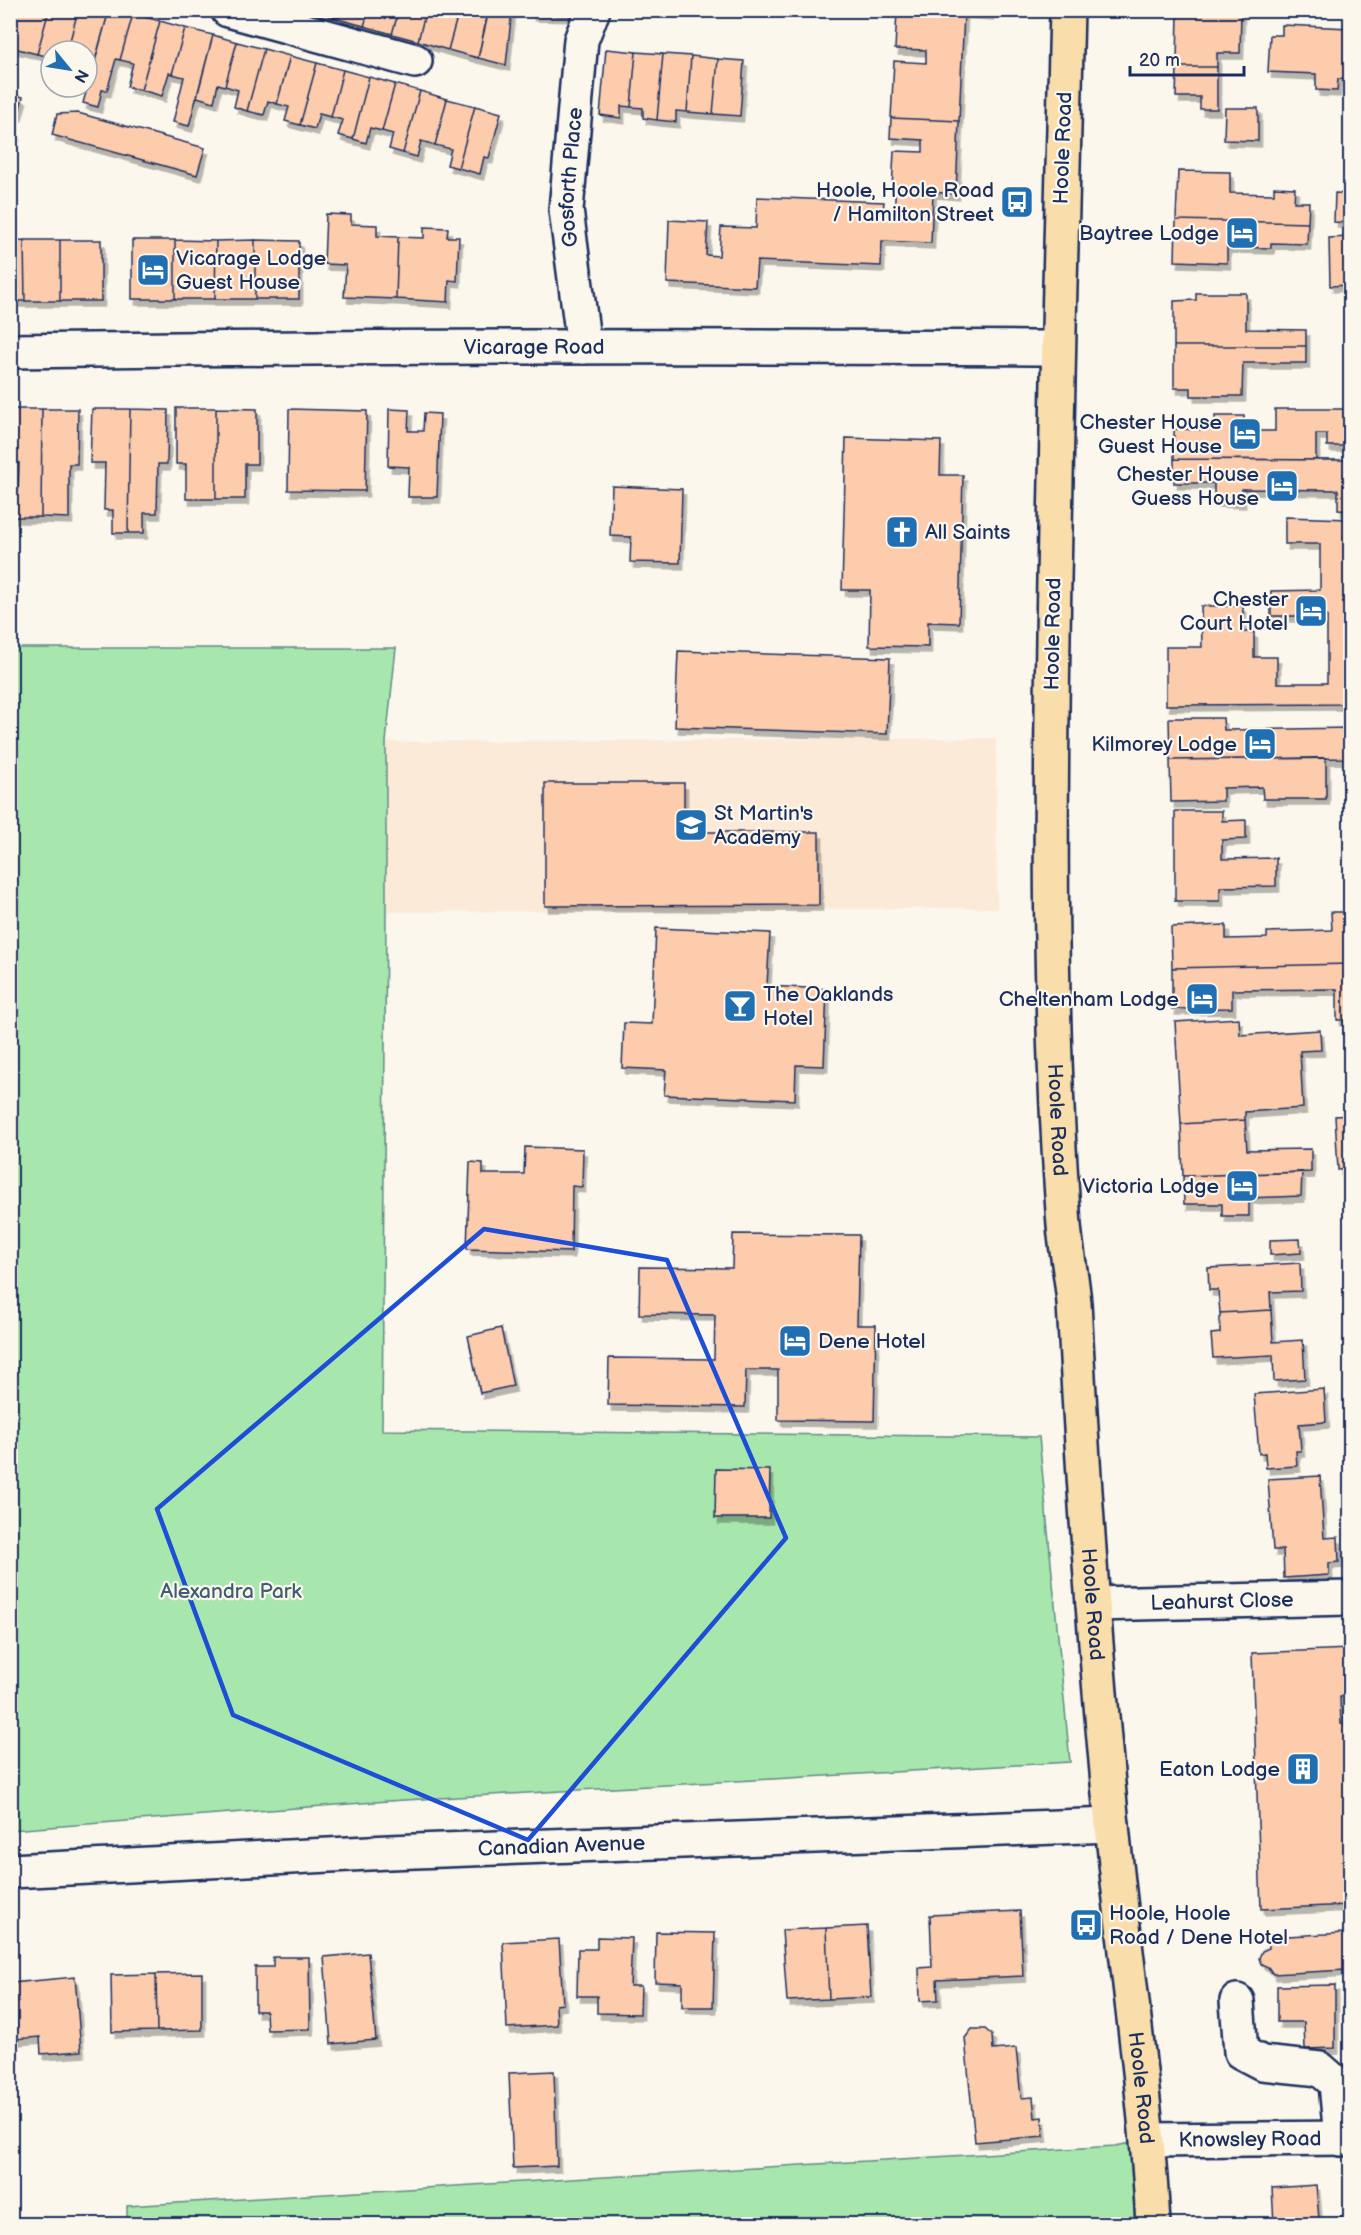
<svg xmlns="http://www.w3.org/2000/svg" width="1361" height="2235" viewBox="0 0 1361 2235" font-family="'Balsamiq Sans',sans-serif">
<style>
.built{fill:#fcead9}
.green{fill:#a7e6ad;stroke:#618a86;stroke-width:1.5}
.building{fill:#fdccac;stroke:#1b2f5e;stroke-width:1.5;filter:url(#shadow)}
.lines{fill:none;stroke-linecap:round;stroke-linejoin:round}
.street-casing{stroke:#1b2f5e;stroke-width:38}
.secondary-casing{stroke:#1b2f5e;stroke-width:38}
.highway-casing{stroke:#1b2f5e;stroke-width:38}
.street{stroke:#fbf7ec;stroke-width:33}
.secondary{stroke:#fbf7ec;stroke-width:33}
.highway{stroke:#f9deab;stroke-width:33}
.marked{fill:none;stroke:#1d4ed8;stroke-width:4.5;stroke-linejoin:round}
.labels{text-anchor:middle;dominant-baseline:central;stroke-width:4.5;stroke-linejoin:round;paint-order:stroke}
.street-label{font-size:21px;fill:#1b2f5e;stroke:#fbf7ec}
.poi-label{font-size:21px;fill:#1b2f5e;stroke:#fbf7ec;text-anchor:end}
.park-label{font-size:21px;fill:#3e5d72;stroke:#fbf7ec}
</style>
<defs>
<filter id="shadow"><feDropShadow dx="3.5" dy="6" stdDeviation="0" flood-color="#0004"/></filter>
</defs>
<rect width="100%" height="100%" fill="#fbf7ec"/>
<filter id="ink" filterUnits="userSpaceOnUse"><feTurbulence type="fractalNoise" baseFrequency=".0167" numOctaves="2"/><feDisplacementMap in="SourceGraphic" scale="12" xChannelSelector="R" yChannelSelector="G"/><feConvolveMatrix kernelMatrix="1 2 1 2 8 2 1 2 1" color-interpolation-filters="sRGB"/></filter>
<g filter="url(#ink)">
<!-- built -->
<path class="built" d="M996 738 997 908 386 912V742Z"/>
<!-- green -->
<path class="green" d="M11 648H396L386 742V912L382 1430 1039 1437 1070 1762 388 1801 11 1830Z
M1148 2140 1153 2224H127V2206L1115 2146Z"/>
<!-- building -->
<path class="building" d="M10 10H19L17 18 10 16Z
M19 10H49L37 54 10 47Z
M49 10H78L69 45 61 42 58 51H51V57L37 54Z
M78 10H109L90 80 87 79V51H79L80 47 69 45Z
M109 10H121L133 14 120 60 116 59 107 91 102 90 98 107 83 103Z
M312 10H341L338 19Z
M341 10H369L364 26 338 19Z
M369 10H399L392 34 364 26Z
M399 10H426L418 41 392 34Z
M426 10H459L448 50 418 41Z
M459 10 488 12 478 58 448 50Z
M489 10H512L506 65 478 58Z
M531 10H577L576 16 531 15Z
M925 10H990V14Z
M1178 10 1241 13 1240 53H1217V67H1177Z
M897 11 964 13 959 121 891 118 894 61 926 63V50L895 49Z
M133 14 160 21 141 90 127 87 133 63 120 60Z
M10 16 17 18 10 42Z
M160 21 185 28 172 74 169 73 162 96 141 90Z
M1282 25 1350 28V96H1348V79H1338L1337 91 1316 90V74L1268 72 1270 35H1282Z
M185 28 213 35 189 126 173 122 184 77 172 74Z
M213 35 237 42 225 86 218 84 214 102 197 97Z
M237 42 264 49 247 111 234 107 238 90 225 86Z
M264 49 290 56 277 104 268 101 264 115 247 111Z
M606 49 636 52 631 107 621 106V118L600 115Z
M636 52 663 54 657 120 643 118V108L631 107Z
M663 54 691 56 687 112 676 111V122L657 120Z
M290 56 317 63 300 125 285 121 289 107 277 104Z
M691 56 718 59 713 114 687 112Z
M718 59 744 61 740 116 713 114Z
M317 63 343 70 331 117 319 114 315 129 300 125Z
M1177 67H1217V109H1200V97H1176Z
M343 70 369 77 353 139 338 135 343 120 331 117Z
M369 77 395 84 382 131 370 128 366 143 353 139Z
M395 84 420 91 403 153 389 149 393 134 382 131Z
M420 91 447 99 435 145 421 141 417 157 403 153Z
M10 93 23 97 18 115 10 113Z
M447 99 475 106 458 168 447 165 451 149 435 145Z
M475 106 501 113 489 158 484 157 480 174 458 168Z
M1225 108H1258V141L1224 140Z
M78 113 205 148 197 175 52 135 57 114Z
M891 118 959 121 956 194 933 192 931 243 882 241 881 266 757 261 755 287 667 283 669 220 708 222 706 255 719 256 721 227 756 228 757 197 884 202 883 211H895V190H892L894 151 923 152V140L890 138Z
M10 133 16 134 11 151H10Z
M1178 171 1230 172V193L1274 194V187L1295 188 1294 202H1309L1308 223 1176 220Z
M1335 193 1350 194V223L1334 222Z
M326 214 351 215V224L377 225V236L398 237 396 299 344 297 346 265 324 264Z
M1176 220 1308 223 1307 244 1271 243V248L1227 247V263L1175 261Z
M424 227 448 228 447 237H459L457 281 449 280 448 302 396 299 398 237 424 238Z
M1350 237V285L1330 286 1329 238Z
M24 240H60V301H25Z
M24 240 25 301H10V241Z
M60 240H101V301H60Z
M132 240H175V299H132Z
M175 240 216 241 215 299H175Z
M255 240V299H215L216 241Z
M255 240 299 241V299H255Z
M1196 293H1246V329L1306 330V346H1174V301L1196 300Z
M1174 346H1306V363H1243L1242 396H1191V388H1174Z
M176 408H216V499H186V464H176Z
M216 408 257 409V464H245V499H216Z
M10 409H42L41 517H10V492H18L19 463H10Z
M42 409H78L77 464H69V518L41 517Z
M92 409H130L128 533H113V510H104L105 463H90Z
M130 409 168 410 167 464H158L157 513H144V533H128Z
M289 409 367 411 365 491 288 490Z
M389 409 409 410 408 431H423L424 413 440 414 437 497H408L409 467 388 466Z
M1275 409H1344V446H1327V434H1316V460L1174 459V429L1215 430V416H1244V431H1275Z
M846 438 941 441 940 475H963L959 623 928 622V647L869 646 870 590H842Z
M1174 459 1350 460V511L1338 510V490L1242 489V502L1214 501V483H1174Z
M612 486 682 489 680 563 630 562 631 537 610 536Z
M1285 517 1350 519V704L1166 705V647H1202L1201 606H1243V632H1254V657H1277V683H1327V616H1271V591L1320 590V544H1285Z
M678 651 890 658 887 734 675 727Z
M1169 718H1223L1224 730 1350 728V758L1170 760Z
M1326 758V799H1263L1262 787 1223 788V801L1171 802 1170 760Z
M545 783H684V832H819V905L545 906Z
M1175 811H1222V821L1246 820V839L1222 840V859L1276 858V886L1220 887V901H1175Z
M1331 912H1350V964L1172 968 1171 927 1226 925V939L1267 938V932L1332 930Z
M656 928 770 933 767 986 827 989 824 1066 796 1065 795 1100 664 1095 666 1070 622 1068 624 1023 652 1024Z
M1350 964V1020H1337V989L1232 990V1008L1172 1009V968Z
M1239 1018 1240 1035 1320 1030 1321 1050 1300 1051 1303 1108 1245 1112V1120L1181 1124 1175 1022Z
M1350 1115V1169L1338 1170 1335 1116Z
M1245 1120 1247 1150 1311 1149V1172L1183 1176 1181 1124Z
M525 1147 583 1149 582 1187 572 1186 571 1252 467 1249 470 1162 483 1163V1174H524Z
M1302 1172 1301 1196 1249 1198V1216H1222V1204H1184L1183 1176Z
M733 1234 859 1235 857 1325H876L874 1421 778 1420V1370H746L745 1407 608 1405 609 1358 714 1359 715 1315 639 1314 640 1267 732 1268Z
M1300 1239 1301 1253 1270 1255V1240Z
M1300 1263 1301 1291 1270 1292 1271 1310 1220 1313 1218 1290H1209L1208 1268Z
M1271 1310 1273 1342 1303 1340 1305 1379 1274 1381 1273 1355 1213 1358 1211 1334 1220 1333V1313Z
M501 1328 513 1386 480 1393 468 1336Z
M1324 1389 1326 1422 1299 1424 1301 1451H1296L1297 1466 1266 1468 1265 1453 1259 1454 1254 1394Z
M716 1469 770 1470 769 1518H715Z
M1320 1476 1324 1538 1338 1537 1339 1562 1329 1563V1575L1284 1578 1283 1550H1273L1268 1479Z
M1350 1649V1697H1340L1341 1724H1350V1813H1346L1347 1842H1350V1905L1261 1909 1252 1653Z
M1020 1911 1023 1976 937 1980 938 2000 920 2001 919 1968 932 1967 930 1915Z
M867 1926 871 1997 829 1999 826 1928Z
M826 1928 829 1999 787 2001 782 1930Z
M656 1932 715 1933 713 2007H682V1983L655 1982Z
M1345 1933 1346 1970 1273 1974 1268 1967 1261 1964 1259 1958 1262 1951 1269 1948 1268 1937Z
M597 1937 632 1938 630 1986H641L640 2014 597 2013V1996H577L578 1949H597Z
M559 1939 563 2004 556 2005 557 2025 507 2028 503 1942Z
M368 1953 376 2040 331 2044 324 1957Z
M273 1957H309L310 2029 267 2030 266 2011H255V1967H273Z
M202 1973V2030L157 2031 156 1974Z
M156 1974 157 2031 112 2032 111 1975Z
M75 1977 81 2051 41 2054 40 2037 15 2039 11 1983Z
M1335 1985V2048L1305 2049 1304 2022H1277V1986Z
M972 2029H985L992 2035 993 2050 1016 2048 1021 2098 1033 2097 1035 2118 1042 2117 1044 2136 975 2142 965 2038Z
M554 2071 557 2166 513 2168 509 2073Z
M1316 2185 1319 2219 1347 2217 1348 2224H1274L1272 2188Z"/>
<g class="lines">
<!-- street casing -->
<g class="street-casing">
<g id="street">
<path d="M228 10 415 61"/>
<path id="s1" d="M584 347 566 210 581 40 593 10"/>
<path id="s2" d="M10 351C360 346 709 346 1058 348"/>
<path id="s3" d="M1093 1604 1350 1598"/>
<path d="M1237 2001 1241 2052 1262 2063 1320 2069 1336 2083 1341 2139"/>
<path id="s4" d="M1148 2140 1350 2138"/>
</g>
</g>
<!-- secondary casing -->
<g class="secondary-casing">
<g id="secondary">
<path id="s5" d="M10 1871 389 1852 1112 1825"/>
</g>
</g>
<!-- highway casing -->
<g class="highway-casing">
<g id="highway">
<path id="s6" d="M1067 10C1062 200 1057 389 1054 579 1050 795 1048 1010 1064 1225 1066 1251 1072 1277 1074 1303 1083 1477 1095 1652 1112 1825 1125 1959 1146 2091 1153 2224"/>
</g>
</g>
<!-- street -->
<use href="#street" class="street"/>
<!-- secondary -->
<use href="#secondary" class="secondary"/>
<!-- highway -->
<use href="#highway" class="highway"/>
</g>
</g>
<!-- marked area -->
<path class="marked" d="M484 1229 667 1260 786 1538 528 1840 233 1715 157 1509Z"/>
<!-- icons -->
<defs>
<g id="bus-square" transform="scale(1.725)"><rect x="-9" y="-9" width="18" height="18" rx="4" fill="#1f6fb2" stroke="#fbf7ec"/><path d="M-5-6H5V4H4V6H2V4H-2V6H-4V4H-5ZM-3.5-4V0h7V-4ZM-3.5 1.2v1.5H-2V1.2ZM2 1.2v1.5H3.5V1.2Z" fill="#fff"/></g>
<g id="hotel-square" transform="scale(1.725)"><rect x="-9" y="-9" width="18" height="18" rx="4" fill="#1f6fb2" stroke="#fbf7ec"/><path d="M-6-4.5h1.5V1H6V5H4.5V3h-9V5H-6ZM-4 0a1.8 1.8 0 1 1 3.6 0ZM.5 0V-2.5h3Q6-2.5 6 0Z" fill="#fff"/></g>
<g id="church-square" transform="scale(1.725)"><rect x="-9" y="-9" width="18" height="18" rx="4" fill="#1f6fb2" stroke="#fbf7ec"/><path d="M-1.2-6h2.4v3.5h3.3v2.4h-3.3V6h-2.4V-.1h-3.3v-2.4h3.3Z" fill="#fff"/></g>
<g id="school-square" transform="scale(1.725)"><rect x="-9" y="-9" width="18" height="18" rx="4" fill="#1f6fb2" stroke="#fbf7ec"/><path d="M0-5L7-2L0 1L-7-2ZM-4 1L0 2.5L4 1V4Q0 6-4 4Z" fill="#fff"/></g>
<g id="bar-square" transform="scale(1.725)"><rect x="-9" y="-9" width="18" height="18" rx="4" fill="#1f6fb2" stroke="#fbf7ec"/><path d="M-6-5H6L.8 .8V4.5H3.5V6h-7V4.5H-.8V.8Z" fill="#fff"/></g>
<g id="building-square" transform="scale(1.725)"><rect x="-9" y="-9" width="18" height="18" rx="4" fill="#1f6fb2" stroke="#fbf7ec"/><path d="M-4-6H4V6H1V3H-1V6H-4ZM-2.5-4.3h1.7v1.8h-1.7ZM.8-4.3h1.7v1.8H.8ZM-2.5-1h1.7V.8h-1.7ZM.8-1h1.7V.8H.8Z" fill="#fff"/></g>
</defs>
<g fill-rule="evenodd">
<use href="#bus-square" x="1017" y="202"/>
<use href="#hotel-square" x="1242" y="233"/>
<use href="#hotel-square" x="153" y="270"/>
<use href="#hotel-square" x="1245" y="434"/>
<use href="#hotel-square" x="1282" y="486"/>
<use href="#church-square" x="902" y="532"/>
<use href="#hotel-square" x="1311" y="611"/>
<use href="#hotel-square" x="1260" y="744"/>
<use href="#school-square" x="691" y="825"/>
<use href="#hotel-square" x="1202" y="999"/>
<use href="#bar-square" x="740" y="1006"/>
<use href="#hotel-square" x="1242" y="1186"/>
<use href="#hotel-square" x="795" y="1341"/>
<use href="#building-square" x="1303" y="1769"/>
<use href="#bus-square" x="1086" y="1925"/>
</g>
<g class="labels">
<!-- street labels -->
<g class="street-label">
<text transform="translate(1063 148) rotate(-88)">Hoole Road</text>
<text stroke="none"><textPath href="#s1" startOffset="171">Gosforth Place</textPath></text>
<text stroke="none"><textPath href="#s2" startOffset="524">Vicarage Road</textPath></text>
<text transform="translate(1053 634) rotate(-89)">Hoole Road</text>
<text stroke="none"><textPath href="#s6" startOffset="1110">Hoole Road</textPath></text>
<text stroke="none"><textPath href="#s3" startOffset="129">Leahurst Close</textPath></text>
<text stroke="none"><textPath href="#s6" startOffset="1596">Hoole Road</textPath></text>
<text stroke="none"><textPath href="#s5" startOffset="552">Canadian Avenue</textPath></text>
<text stroke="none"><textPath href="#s6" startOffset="2082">Hoole Road</textPath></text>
<text stroke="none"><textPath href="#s4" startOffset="102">Knowsley Road</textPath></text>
</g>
<!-- poi labels -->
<g class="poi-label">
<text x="994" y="190">Hoole, Hoole Road<tspan x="994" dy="24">/ Hamilton Street</tspan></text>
<text x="1219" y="233">Baytree Lodge</text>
<text x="176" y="258" text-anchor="start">Vicarage Lodge<tspan x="176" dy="24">Guest House</tspan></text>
<text x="1222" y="422">Chester House<tspan x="1222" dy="24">Guest House</tspan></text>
<text x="1259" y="474">Chester House<tspan x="1259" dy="24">Guess House</tspan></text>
<text x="925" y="532" text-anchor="start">All Saints</text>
<text x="1288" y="599">Chester<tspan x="1288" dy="24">Court Hotel</tspan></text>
<text x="1237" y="744">Kilmorey Lodge</text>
<text x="714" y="813" text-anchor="start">St Martin's<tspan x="714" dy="24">Academy</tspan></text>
<text x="763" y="994" text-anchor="start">The Oaklands<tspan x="763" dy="24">Hotel</tspan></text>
<text x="1179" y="999">Cheltenham Lodge</text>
<text x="1219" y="1186">Victoria Lodge</text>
<text x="818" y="1341" text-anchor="start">Dene Hotel</text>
<text x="1280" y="1769">Eaton Lodge</text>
<text x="1109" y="1913" text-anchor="start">Hoole, Hoole<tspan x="1109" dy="24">Road / Dene Hotel</tspan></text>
</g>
<!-- park labels -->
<g class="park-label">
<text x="231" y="1591">Alexandra Park</text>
</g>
</g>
<!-- margin -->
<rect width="1361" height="2235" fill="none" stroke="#fbf7ec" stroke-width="36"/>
<rect x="18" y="18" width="1325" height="2199" fill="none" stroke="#1b2f5e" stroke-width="2" filter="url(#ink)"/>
<!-- north arrow -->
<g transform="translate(69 69) rotate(120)"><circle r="28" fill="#fbf7ec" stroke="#a1a7b3" stroke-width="1.5"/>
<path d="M0-4.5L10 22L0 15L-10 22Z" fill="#1f6fb2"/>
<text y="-9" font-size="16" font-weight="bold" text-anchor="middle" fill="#1b2f5e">N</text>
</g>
<!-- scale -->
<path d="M1130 66v9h114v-9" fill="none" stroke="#1b2f5e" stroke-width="3"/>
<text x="1139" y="66" font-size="18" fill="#1b2f5e" stroke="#fbf7ec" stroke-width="4.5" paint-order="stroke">20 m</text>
</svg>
